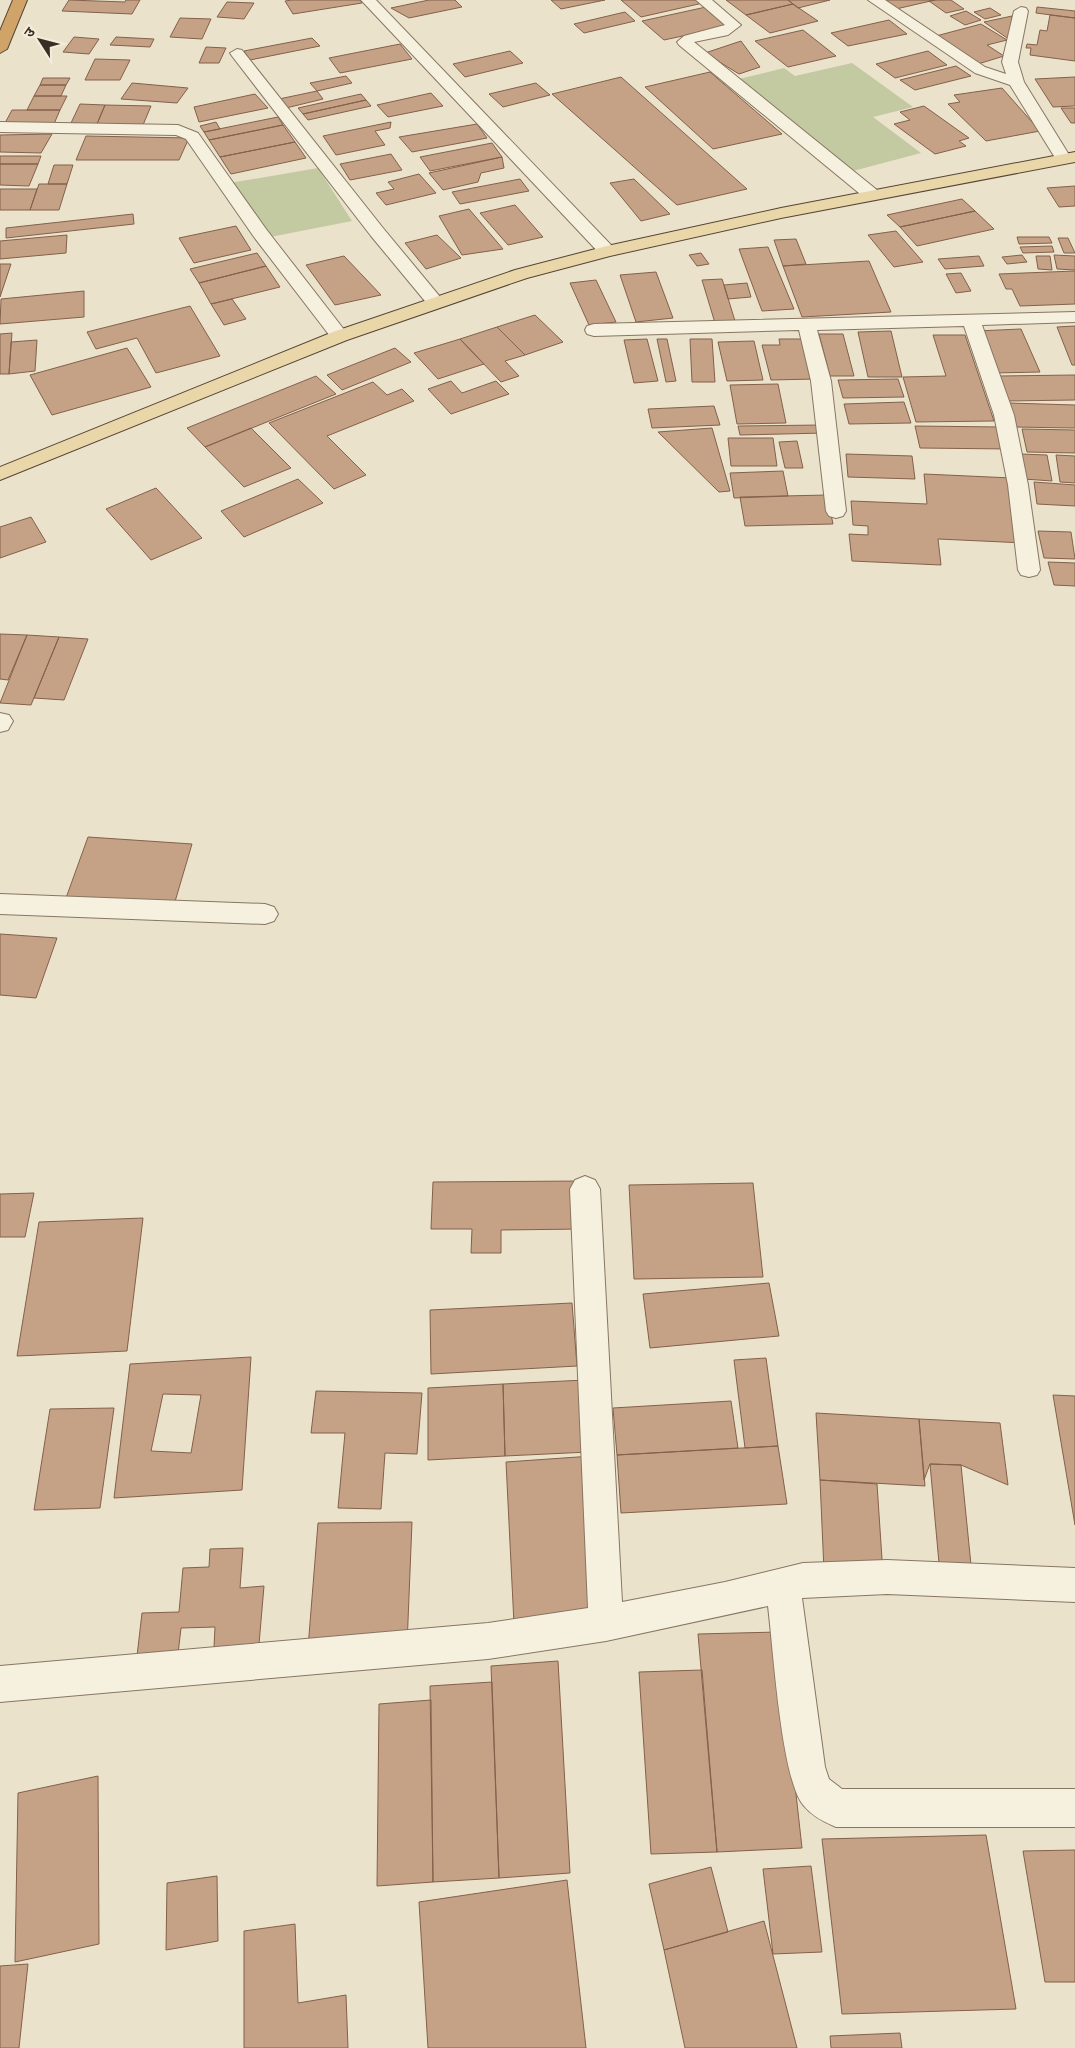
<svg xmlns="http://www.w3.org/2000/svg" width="1075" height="2048" viewBox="0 0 1075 2048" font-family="Spectral,'Noto Sans Devanagari',serif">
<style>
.green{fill:#c3c9a1}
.building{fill:#c5a186;stroke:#83614a;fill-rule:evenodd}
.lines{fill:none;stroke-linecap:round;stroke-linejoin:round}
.street-casing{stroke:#877662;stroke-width:2}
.primary-casing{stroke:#554535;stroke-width:2}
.highway-casing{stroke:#554535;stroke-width:2}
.street{fill:#f6f0df;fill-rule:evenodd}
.primary{fill:#e9d6a9;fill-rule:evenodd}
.highway{fill:#d0a368;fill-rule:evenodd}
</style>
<rect width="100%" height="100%" fill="#ebe2cc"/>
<!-- green -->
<path class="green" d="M852 63 913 107 873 117 921 153 853 171 739 79 784 68 795 76Z
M318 168 352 221 260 239 224 184Z"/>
<!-- building -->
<path class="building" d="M69 0 125 2 126 0H140L132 14 62 11Z
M292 0H360L362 3 293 14 285 1Z
M429 0H455L462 7 409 18 391 8Z
M551 0H605L561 9Z
M621 0H699L703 3 641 17Z
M726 0H788L793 4 746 15Z
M788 0H830L798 8Z
M883 0H935L896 9Z
M935 0H951L964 9 946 13 929 1Z
M227 2 254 3 244 19 217 17Z
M793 4 818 21 770 33 746 15Z
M706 7 729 26 664 40 642 21Z
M1037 7 1075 11V18L1036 13Z
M990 8 1001 15 985 19 974 12Z
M966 11 981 20 965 25 950 16Z
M625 12 635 21 584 33 574 24Z
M1050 15 1075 18V61L1030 55 1031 48H1026L1027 44 1037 45 1040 30 1047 31Z
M1012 16 1010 40 984 22Z
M180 18 211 19 202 39 170 37Z
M889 20 907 34 848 46 831 33Z
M981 24 1007 40 987 45 1004 56 978 64 936 36Z
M803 30 836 56 788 67 755 41Z
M74 37 99 39 89 54 63 52Z
M116 37 154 39 150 47 110 45Z
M312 38 320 46 250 60 244 51Z
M741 41 760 67 739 74 705 53Z
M400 44 412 59 340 73 329 58Z
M206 47 226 48 219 63H199Z
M510 51 523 63 465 77 453 64Z
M928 51 947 65 895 78 876 64Z
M95 59 130 60 120 80H85Z
M956 66 971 76 915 90 900 80Z
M710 72 782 134 713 149 645 87Z
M346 76 352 83 317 91 310 83Z
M621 77 747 189 677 205 552 94Z
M1075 77V106L1053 107 1035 79Z
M43 78H70L66 85H40Z
M132 83 188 88 177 103 121 99Z
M536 83 550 95 503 107 489 94Z
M40 85H66L61 96H34Z
M1002 88 1040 131 986 141 948 104 960 102 954 95Z
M317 91 323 99 286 108 279 99Z
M431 93 443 106 388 117 377 105Z
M255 94 268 108 199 122 194 107Z
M361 94 366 100 303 114 298 108Z
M34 96H67L60 110H27Z
M366 100 371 106 308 120 303 114Z
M80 104 105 105 97 124 71 123Z
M105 105 151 106 143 125 97 124Z
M924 106 969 138 959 141 966 146 935 154 894 124 910 120 900 112Z
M1061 108H1075V123H1071Z
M12 110H60L54 124 5 123Z
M278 117 283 125 209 140 204 132Z
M216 122 220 129 204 132 200 126Z
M391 122 390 128 375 131 385 145 336 155 323 136Z
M477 124 487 138 412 152 399 137Z
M283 125 295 142 220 157 209 140Z
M52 134 41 153 0 152V135Z
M86 136 189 138 179 160H76Z
M295 142 306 158 231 174 220 157Z
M492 143 502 157 430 171 420 157Z
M391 154 402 170 350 180 340 164Z
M0 156H41L38 164H0Z
M502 157 504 168 481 173 478 182 443 190 429 173Z
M0 164H38L29 186 0 185Z
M54 165H73L67 184H48Z
M419 174 436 193 386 205 376 193 394 189 388 182Z
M520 179 529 191 460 204 452 192Z
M634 179 670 214 641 221 610 183Z
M39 184H67L59 210H30Z
M1075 186V206L1059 207 1047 188Z
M0 189H37L30 210H0Z
M962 199 975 211 900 227 887 215Z
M515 205 543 237 508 245 480 213Z
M469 209 503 249 462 255 439 216Z
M975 211 994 229 917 246 900 227Z
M133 214 134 224 6 238V228Z
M236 226 251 250 194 263 179 238Z
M896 231 923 262 894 267 868 235Z
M67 235 66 253 0 259V241Z
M437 235 461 258 426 269 405 243Z
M1017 237H1049L1052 243 1019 244Z
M1058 238H1068L1075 253H1064Z
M796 239 806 264 783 266 774 240Z
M1052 246 1054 252 1023 253 1020 247Z
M768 247 794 309 762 311 739 249Z
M257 253 266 266 199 283 190 269Z
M701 253 709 264 697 266 689 255Z
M1022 255 1027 262 1007 264 1002 257Z
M1054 255 1075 256V270L1057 269Z
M344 256 381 295 335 305 306 265Z
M979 256 984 266 945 269 938 259Z
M1036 256H1050L1052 270 1038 269Z
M869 261 891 312 802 317 783 266Z
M0 264H11L0 297Z
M266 266 280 287 211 304 199 283Z
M1075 271V304L1020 306 1012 289H1006L999 274Z
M656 272 673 318 636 322 620 275Z
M961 273 971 291 956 293 946 274Z
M722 279 724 285 735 321 715 323 702 280Z
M596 280 616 322 589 325 570 283Z
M747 283 751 297 728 299 724 285Z
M84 291V317L0 324 1 299Z
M232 299 246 319 224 325 211 304Z
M190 306 220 356 156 373 137 338 96 349 87 332Z
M535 315 563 342 525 355 497 327Z
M1075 326V365H1072L1057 327Z
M497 327 525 355 505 361 519 376 501 382 460 339Z
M1021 329 1040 372 995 373 977 331Z
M891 331 902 377H868L858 332Z
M12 333 9 374H0V334Z
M819 334H843L854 376H830Z
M933 335H965L994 421 916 422 903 377 946 376Z
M460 339 484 364 438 379 414 353Z
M647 339 658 381 634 383 624 340Z
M657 339H667L676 381 666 382Z
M690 339H712L715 382H692Z
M779 339H805L815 379 771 380 762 345H780Z
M37 340 35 371 9 374 11 342Z
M754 341 763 380 727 381 718 342Z
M127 348 151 387 52 415 30 375Z
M395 348 411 362 342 390 327 375Z
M1075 375V400L1007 401 999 376Z
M316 376 336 394 205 447 187 428Z
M898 379 904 397 843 398 838 380Z
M451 381 462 393 496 381 509 394 451 414 428 389Z
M373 382 387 395 402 389 414 401 327 436 366 475 334 489 269 423Z
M778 384 786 423 737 424 730 385Z
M904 402 911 423 849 424 844 404Z
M1008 403 1075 405V428L1013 427Z
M714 406 720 425 652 428 648 409Z
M822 425 825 433 740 435 738 426Z
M915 426 1001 427 1008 449 920 448Z
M251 428 291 468 244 487 205 447Z
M712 428 730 491 719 492 658 432Z
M1022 429 1075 430V453L1027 452Z
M728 438H773L777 466H731Z
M797 441 803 468H785L779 442Z
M846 454 912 456 915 479 848 477Z
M1021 454 1047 455 1052 481 1024 479Z
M1056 455 1075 456V483L1060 482Z
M783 471 788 496 734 498 730 473Z
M924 474 1012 478 1025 543 938 539 941 565 852 561 849 534 868 535V526L853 525 851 501 927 504Z
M298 479 323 503 244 537 221 511Z
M1034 482 1075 485V506L1037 504Z
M156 488 202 538 151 560 106 509Z
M827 495 833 524 745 526 740 497Z
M31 517 46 542 0 558V527Z
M1038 531 1071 532 1075 559 1044 558Z
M1048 562 1075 563V586L1054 585Z
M0 634 27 635 8 680 0 679Z
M27 635 59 637 31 705 0 703Z
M59 637 88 639 64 700 34 698Z
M88 837 192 844 174 905 66 898Z
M0 934 57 938 36 998 0 995Z
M583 1181V1229L501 1230V1253H471L472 1229H431L433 1182Z
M753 1183 763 1277 634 1279 629 1185Z
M34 1193 25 1237H0V1194Z
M143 1218 127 1351 17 1356 39 1222Z
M769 1283 779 1336 650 1348 643 1294Z
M572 1303 577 1366 431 1374 430 1310Z
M251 1357 242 1490 114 1498 130 1364ZM163 1394 201 1395 191 1453 151 1451Z
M766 1358 778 1446 745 1448 734 1360Z
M585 1380 589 1452 505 1456 503 1384Z
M503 1384 505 1456 428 1460V1388Z
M316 1391 422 1393 417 1454 385 1453 381 1509 338 1508 345 1433H311Z
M1053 1395 1075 1396V1525Z
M731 1401 738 1448 617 1455 613 1408Z
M114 1408 100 1508 34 1510 50 1409Z
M816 1413 919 1419 925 1486 820 1480Z
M919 1419 1000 1423 1008 1485 961 1465 930 1464 924 1480Z
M778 1446 787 1504 621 1513 617 1455Z
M592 1456 605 1617 514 1624 506 1462Z
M930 1464 961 1465 971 1565 939 1563Z
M820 1480 877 1484 883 1574 824 1571Z
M412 1522 407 1646 308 1648 318 1523Z
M243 1548 240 1588 264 1586 259 1644 214 1647 215 1627 181 1628 178 1654 137 1656 142 1613 179 1612 183 1568 209 1567 210 1549Z
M778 1632 802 1848 717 1852 698 1634Z
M558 1661 570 1873 499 1878 491 1666Z
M702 1670 717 1852 651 1854 639 1672Z
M492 1682 499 1878 433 1882 430 1686Z
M431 1700 433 1882 377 1886 379 1704Z
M98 1776 99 1944 15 1962 18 1793Z
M986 1835 1016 2009 842 2014 822 1839Z
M1075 1850V1982H1045L1023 1851Z
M811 1866 822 1952 773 1954 763 1869Z
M711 1867 728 1932 664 1950 649 1884Z
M217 1876 218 1941 166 1950 167 1883Z
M567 1880 586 2048H428L419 1902Z
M764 1921 797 2048H685L664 1950Z
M295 1924 298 2003 346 1995 348 2048H244V1931Z
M28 1964 19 2048H0V1966Z
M900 2033 902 2048H831L830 2036Z"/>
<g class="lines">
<!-- street casing -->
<g class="street-casing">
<path id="street" d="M361 0H376L613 247 616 251 613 255H601Z
M696 0H712L741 25 728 35 694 42 877 190 879 194 877 198H865L679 45 677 42 684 36 725 25Z
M868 0H885L985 67 1006 74 1002 62 1014 11 1021 7 1026 8 1028 11 1018 62 1024 82 1071 158 1069 161H1057L1010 85 975 73Z
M237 49 242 50 383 228 441 298 444 302 441 306H429L371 236 232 56 230 53Z
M0 122 178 125 198 133 266 229 349 336 347 340H333L254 237 186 139 176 135 0 132Z
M1075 312V322L982 325 1014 415 1028 485 1040 570 1037 575 1029 577 1021 575 1018 570 1008 485 994 415 964 326 817 330 831 381 846 511 843 516 836 518 829 516 826 511 811 381 799 330 594 336 587 334 585 330 587 326 594 324Z
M0 713 9 715 13 721 8 730 0 732Z
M0 894 265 904 274 907 278 914 274 921 265 924 0 914Z
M585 1176 595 1180 600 1189 622 1602 725 1582 803 1563 887 1560 1075 1568V1602L887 1594 802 1598 825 1767 829 1779 842 1789H1075V1827H836C824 1822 812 1816 804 1806 781 1781 773 1645 768 1606L606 1641 488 1659 0 1702V1666L488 1623 588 1608 570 1189 575 1180Z"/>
</g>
<!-- primary casing -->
<g class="primary-casing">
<path id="primary" d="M1075 152V162L781 218 610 256 527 278 347 340 0 480V467L333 332 515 270 607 246 781 208Z"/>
</g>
<!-- highway casing -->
<g class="highway-casing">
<path id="highway" d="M13 0H27L7 49 0 53V31Z"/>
</g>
<!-- street -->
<use href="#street" class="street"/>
<!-- primary -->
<use href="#primary" class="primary"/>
<!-- highway -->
<use href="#highway" class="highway"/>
</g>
<!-- north arrow -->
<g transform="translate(40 40) rotate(306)" stroke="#f3eddb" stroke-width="4" paint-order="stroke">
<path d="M0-4L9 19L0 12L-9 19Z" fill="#392e23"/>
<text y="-8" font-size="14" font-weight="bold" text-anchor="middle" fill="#392e23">उ</text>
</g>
</svg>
